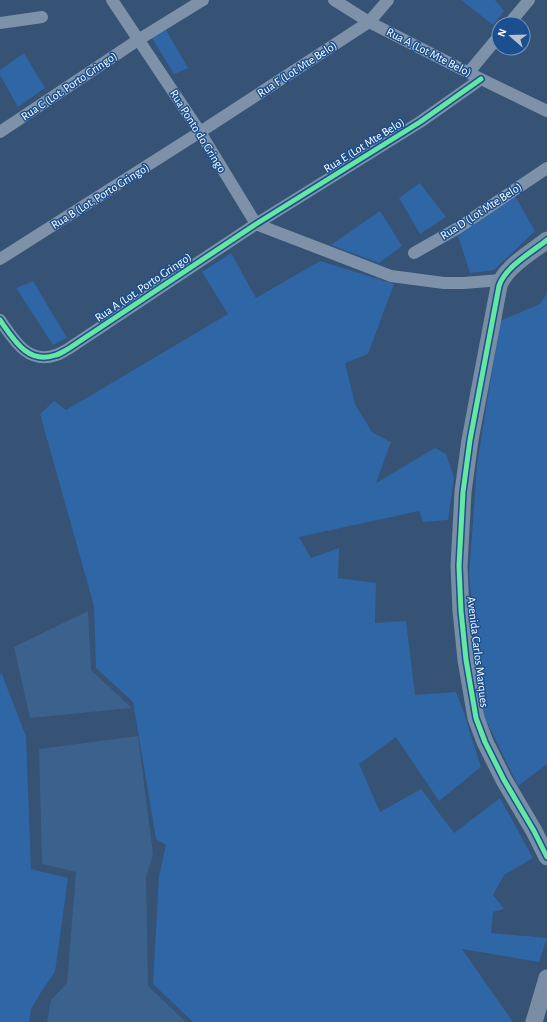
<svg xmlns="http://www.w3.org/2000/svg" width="547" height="1022" viewBox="0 0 547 1022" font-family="'Alegreya Sans',sans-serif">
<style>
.green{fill:#2f66a5}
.water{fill:#3b618d}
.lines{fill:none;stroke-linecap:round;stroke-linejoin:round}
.street{stroke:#7d92a8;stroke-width:12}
.secondary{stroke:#798da4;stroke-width:17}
.cycleway-casing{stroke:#1b4f8f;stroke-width:8}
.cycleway{stroke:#66e7a1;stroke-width:5}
.labels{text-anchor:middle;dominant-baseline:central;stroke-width:3;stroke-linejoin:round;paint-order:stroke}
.street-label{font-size:12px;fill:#fff;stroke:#1b4f8f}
</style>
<rect width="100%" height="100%" fill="#365274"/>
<!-- green -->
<path class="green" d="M461 0H495L504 11 493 25Z
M166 30 188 68 174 74 152 38Z
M24 53 45 88 18 107 0 75V70Z
M420 183 446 217 420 234 399 198Z
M515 196 535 231 494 270 470 273 458 236Z
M380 211 402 246 379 263 331 245Z
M231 253 256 298 320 261 394 284 368 354 345 363 355 404 372 432 391 442 376 483 435 448 446 454 454 478 448 520 423 522 419 511 299 537 311 558 339 548 338 578 376 583 375 623 406 621 415 695 456 692 463 710 481 767 439 801 396 737 359 764 380 812 421 789 454 833 500 798 533 858 504 875 493 895 504 909 493 912 491 933 547 938 539 962 462 949 513 1022H193L153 984 159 876 166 845 156 839 133 702 96 668 94 606 40 414 54 401 66 410 228 314 202 272Z
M33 281 67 338 53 345 16 288Z
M547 293V764L518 786 484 716 469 576 477 465 500 321 540 304Z
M1 672 26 736 31 869 68 878 55 972 41 992 31 1009 29 1022H0V677Z"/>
<!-- water -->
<path class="water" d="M88 611 91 670 132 708 30 718 14 647Z
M138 736 153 854 146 877 148 986 186 1022H47L51 1000 67 983 76 872 42 864 39 749Z"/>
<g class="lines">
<!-- street -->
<path class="street" d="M112 0 200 132 256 224
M334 0 369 22 481 79 547 111
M0 23 42 17
M509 24 529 0
M469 72 499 36
M0 132 138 40 203 0
M256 224 391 276 444 283H464L501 280
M414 253 458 228 547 168
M0 259 200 132 369 22 388 0
M0 320C14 340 28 365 56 355 60 354 64 351 68 349L256 224 420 122 481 79"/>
<!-- secondary -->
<path class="secondary" d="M547 240C532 252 505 267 499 286L470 440 463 492 459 566 461 611 466 660 476 718 485 742 504 780 534 831 547 857
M534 1022 547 978"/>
<!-- cycleway casing -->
<g class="cycleway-casing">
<path id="cycleway" d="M547 240C532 252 505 267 499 286L470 440 463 492 459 566 461 611 466 660 476 718 485 742 504 780 534 831 547 857
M0 320C14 340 28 365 56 355 60 354 64 351 68 349L256 224 420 122 481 79"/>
</g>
<!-- cycleway -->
<use href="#cycleway" class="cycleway"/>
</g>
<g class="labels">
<!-- street labels -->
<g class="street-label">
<text transform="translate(429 52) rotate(27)">Rua A (Lot Mte Belo)</text>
<text transform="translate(297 69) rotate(-33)">Rua F (Lot Mte Belo)</text>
<text transform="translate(69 86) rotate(-34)">Rua C (Lot. Porto Gringo)</text>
<text transform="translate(198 131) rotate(58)">Rua Ponto do Gringo</text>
<text transform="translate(364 145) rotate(-32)">Rua E (Lot Mte Belo)</text>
<text transform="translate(100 196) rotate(-32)">Rua B (Lot. Porto Gringo)</text>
<text transform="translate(481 211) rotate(-33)">Rua D (Lot Mte Belo)</text>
<text transform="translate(143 287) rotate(-34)">Rua A (Lot. Porto Gringo)</text>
<text transform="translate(478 652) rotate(83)">Avenida Carlos Marques</text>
</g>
</g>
<!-- north arrow -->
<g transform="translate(511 36) rotate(290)"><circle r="19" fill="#1b4f8f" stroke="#7695bc"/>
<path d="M0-3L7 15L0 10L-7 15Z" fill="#b9c2ce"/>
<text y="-6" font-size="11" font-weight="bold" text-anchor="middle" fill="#ffffff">N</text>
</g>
</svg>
